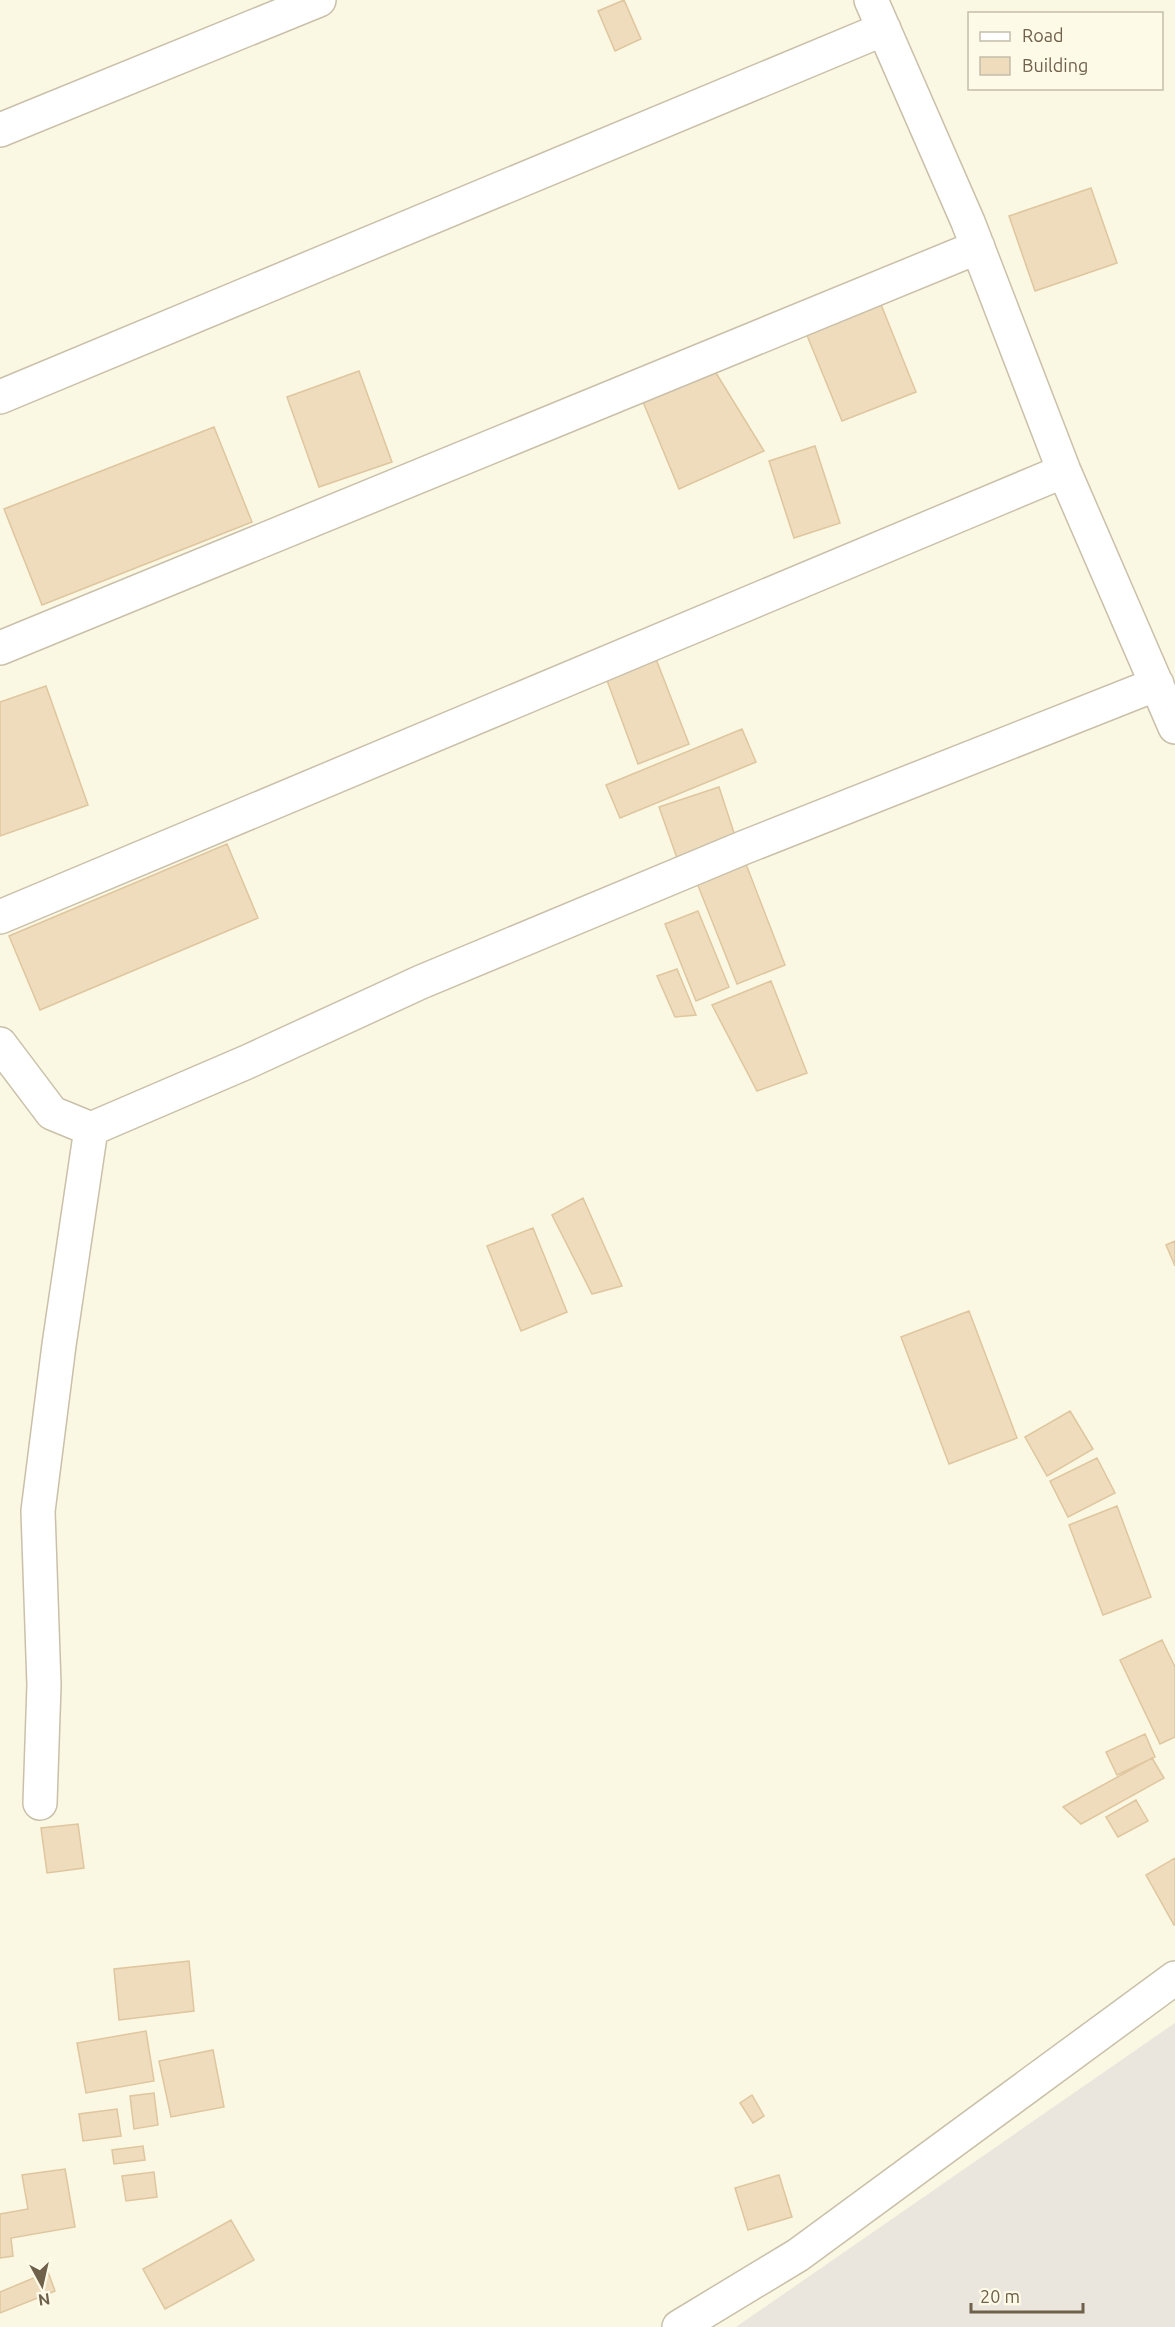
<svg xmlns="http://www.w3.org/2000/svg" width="1175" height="2327" viewBox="0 0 1175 2327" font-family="Ubuntu,sans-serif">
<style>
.industrial{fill:#eae6dd}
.building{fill:#eedcbc;stroke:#dfc69e;stroke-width:1.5}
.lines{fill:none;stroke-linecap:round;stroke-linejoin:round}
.minor-casing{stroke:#cac0aa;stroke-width:36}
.minor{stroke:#fff;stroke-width:33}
</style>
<rect width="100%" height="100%" fill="#faf7e3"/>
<!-- industrial -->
<path class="industrial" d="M1175 2023V2327H736Z"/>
<!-- building -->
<path class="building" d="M624 0 641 39 615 51 598 11Z
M1091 188 1117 263 1035 291 1009 216Z
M880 302 916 392 842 421 806 333Z
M359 371 392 462 319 487 287 397Z
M716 373 764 451 679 489 641 397Z
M214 427 252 522 42 605 4 509Z
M815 446 840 523 794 538 769 461Z
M656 659 689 744 638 764 605 675Z
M46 686 88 805 0 836V702Z
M742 729 756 762 620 818 606 785Z
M719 787 736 839 677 858 659 807Z
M227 844 258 918 40 1010 9 936Z
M744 859 785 965 737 984 695 878Z
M698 911 729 987 696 1001 665 924Z
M677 969 696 1015 675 1017 657 976Z
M771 981 807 1073 757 1091 712 1005Z
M583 1198 622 1286 592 1294 552 1215Z
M533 1228 567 1312 521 1331 487 1246Z
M1175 1241V1266L1166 1245Z
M969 1311 1017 1438 949 1464 901 1337Z
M1070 1411 1093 1449 1047 1476 1025 1437Z
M1097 1458 1115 1493 1068 1517 1050 1481Z
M1117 1506 1151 1597 1103 1615 1069 1525Z
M1162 1640 1175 1667V1737L1160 1744 1120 1660Z
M1145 1734 1155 1757 1117 1775 1106 1752Z
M1152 1758 1164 1778 1081 1824 1063 1807Z
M1136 1800 1148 1821 1118 1837 1106 1817Z
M78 1824 84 1868 47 1873 41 1828Z
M1175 1858V1925H1174L1146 1875Z
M189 1961 194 2011 119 2020 114 1969Z
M146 2031 154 2081 86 2093 77 2043Z
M213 2050 224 2107 171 2117 159 2061Z
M154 2093 158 2125 134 2129 130 2096Z
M752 2095 764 2116 753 2123 740 2103Z
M117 2109 121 2136 83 2141 79 2114Z
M143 2146 145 2160 114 2164 112 2150Z
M65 2169 75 2227 11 2238 13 2256 0 2258V2214L28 2209 22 2175Z
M154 2172 157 2197 126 2201 122 2176Z
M779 2175 792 2217 748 2230 735 2188Z
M231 2220 254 2260 165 2309 143 2269Z
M48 2272 55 2291 0 2313V2292Z"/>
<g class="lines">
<!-- minor casing -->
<g class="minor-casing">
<path id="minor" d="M871 0 968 222 1064 471 1175 727
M0 130 319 0
M0 397 884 29
M0 648 978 247
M0 917 1064 471
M0 1044 52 1113 91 1129 247 1062 421 982 745 847 1157 684
M40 1803 44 1685 38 1511 59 1345 91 1129
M679 2327 798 2255 1175 1978"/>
</g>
<!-- minor -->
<use href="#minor" class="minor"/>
</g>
<!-- legend -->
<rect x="968" y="12" width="195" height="78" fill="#fefae8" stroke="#c5bda9" stroke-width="1.5"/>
<rect x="980" y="32" width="30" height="9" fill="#ffffff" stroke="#c5bda9" stroke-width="1.5"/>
<text x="1022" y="42" font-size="18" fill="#70614b">Road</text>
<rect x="980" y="57" width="30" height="18" fill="#eedcbc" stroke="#c5bda9" stroke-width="1.5"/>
<text x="1022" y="72" font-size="18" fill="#70614b">Building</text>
<!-- north arrow -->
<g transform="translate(42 2285) rotate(172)" stroke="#fefae8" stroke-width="4.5" paint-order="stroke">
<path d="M0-4.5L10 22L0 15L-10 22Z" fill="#70614b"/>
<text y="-9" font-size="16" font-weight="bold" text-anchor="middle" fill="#70614b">N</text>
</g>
<!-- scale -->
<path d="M971 2303v9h112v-9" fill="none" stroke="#70614b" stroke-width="3"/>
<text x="980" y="2303" font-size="18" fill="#70614b" stroke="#fefae8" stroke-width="4.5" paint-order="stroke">20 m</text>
</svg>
